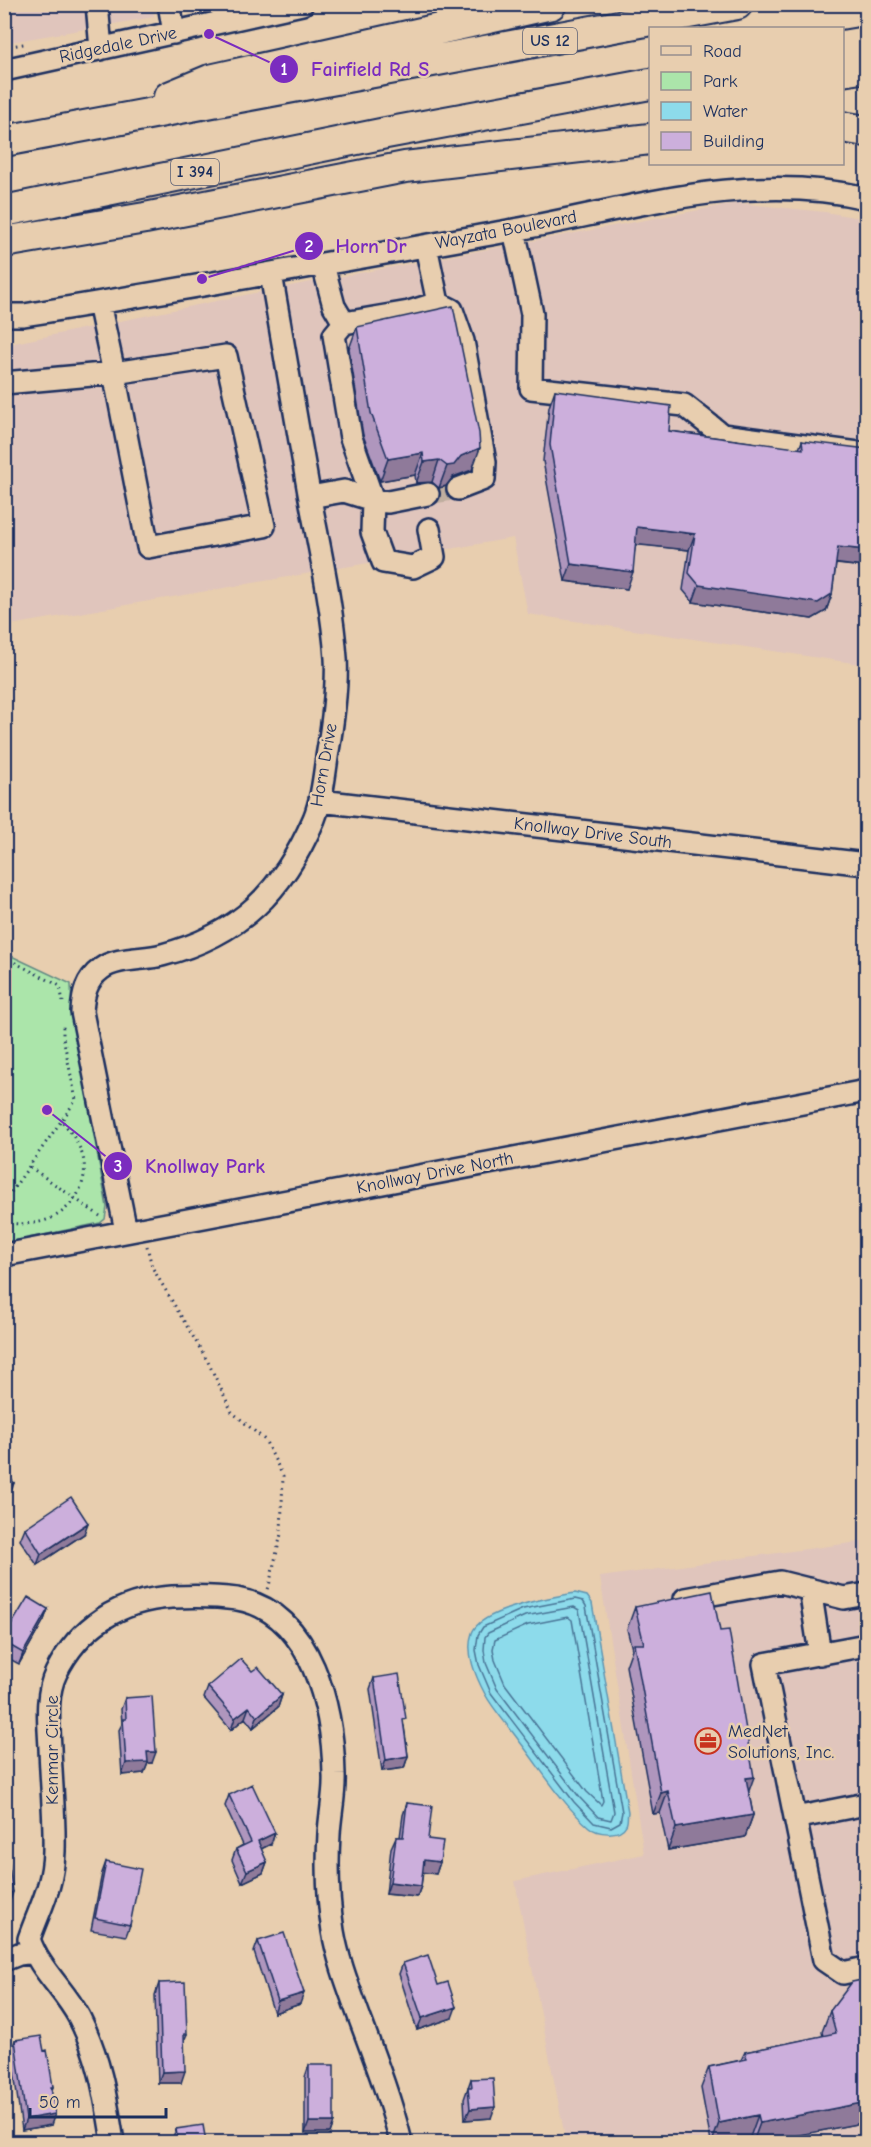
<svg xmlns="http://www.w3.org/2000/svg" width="871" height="2147" viewBox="0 0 871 2147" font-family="'Comic Neue',sans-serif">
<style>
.built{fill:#e0c5bc}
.green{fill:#abe5aa;stroke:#638a84;stroke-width:1.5}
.water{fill:#8ddbeb;stroke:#5f96b3;stroke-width:1.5}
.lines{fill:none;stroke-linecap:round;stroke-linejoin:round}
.shore{stroke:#497496;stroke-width:1.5}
.minor-tunnel{stroke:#bfae9f;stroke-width:21;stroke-dasharray:21 10;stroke-linecap:butt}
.minor-casing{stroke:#1b2f5e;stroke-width:26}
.highway-casing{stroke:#1b2f5e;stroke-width:34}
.path{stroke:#1b2f5e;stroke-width:3;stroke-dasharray:1.5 4.5;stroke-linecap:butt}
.minor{stroke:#e8ceaf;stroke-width:21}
.highway{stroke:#e8ceaf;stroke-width:30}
.wall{fill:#af96bd;stroke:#1b2f5e;stroke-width:1.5}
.shaded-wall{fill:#8f7a9a;stroke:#1b2f5e;stroke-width:1.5}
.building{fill:#ccafdc;stroke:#1b2f5e;stroke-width:1.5}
.labels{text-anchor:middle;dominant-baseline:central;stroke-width:5;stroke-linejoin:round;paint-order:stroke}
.shield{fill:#e8ceaf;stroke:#585f76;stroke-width:1.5}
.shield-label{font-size:16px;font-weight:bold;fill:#1b2f5e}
.street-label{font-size:18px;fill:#1b2f5e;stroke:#e8ceaf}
.poi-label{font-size:18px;fill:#1b2f5e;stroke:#e8ceaf;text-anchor:start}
.leader{fill:none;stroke:#7b2cbf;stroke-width:2}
.callout-dot{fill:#7b2cbf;stroke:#e8ceaf;stroke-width:2}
.mark-label{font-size:18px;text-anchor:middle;font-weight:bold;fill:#fff}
.callout-label{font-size:20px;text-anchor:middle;font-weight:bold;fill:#7b2cbf;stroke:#e8ceaf;stroke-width:5;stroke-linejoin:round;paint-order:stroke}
</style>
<rect width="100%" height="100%" fill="#e8ceaf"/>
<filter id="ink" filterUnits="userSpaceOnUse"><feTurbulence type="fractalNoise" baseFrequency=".0167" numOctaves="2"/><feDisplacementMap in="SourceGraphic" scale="12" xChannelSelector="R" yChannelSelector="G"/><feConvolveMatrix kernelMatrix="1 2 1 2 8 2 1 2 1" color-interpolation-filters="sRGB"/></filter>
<g filter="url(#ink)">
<!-- built -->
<path class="built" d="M5 5H152L154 17 5 43Z
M737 203 825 212 866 219V665L528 614 513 538 5 626V345L279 288Z
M866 1541V2142H566L515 1881 644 1854 600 1577Z"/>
<!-- green -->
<path class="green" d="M5 953 71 984 72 1014 107 1207 105 1219 100 1223 5 1243Z"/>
<!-- water -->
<path class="water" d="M575 1593 587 1596 592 1603 628 1812C627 1816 628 1822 626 1825 620 1837 597 1834 589 1827 563 1805 541 1769 520 1742 509 1726 494 1711 485 1694 476 1677 465 1653 472 1633 480 1609 552 1597 575 1593Z"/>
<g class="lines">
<!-- shore -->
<path class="shore" d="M575 1599 583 1601 586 1606 622 1812 620 1822 611 1827 594 1823 574 1802 491 1693 479 1665 476 1650 478 1635 483 1627 523 1609Z
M574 1607 579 1610 614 1812 611 1820 598 1817 580 1798 497 1689 486 1663 484 1650 485 1637 488 1633 525 1616Z
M568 1617 572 1620 603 1801 601 1805 587 1792 505 1684 495 1660 493 1649 495 1640 528 1625Z"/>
<!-- minor-tunnel -->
<path class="minor-tunnel" d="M428 494 458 489"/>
<!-- minor casing -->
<g class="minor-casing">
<path id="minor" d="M97 4 101 49
M169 4 174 33
M4 70 302 4
M514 230 532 314 531 388 684 405 722 435 866 454
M323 265 334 306 344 323 409 312 438 303 426 246
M438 303 452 310 463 341 485 462 484 479 458 489
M4 315H24C186 289 346 260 508 231 626 210 745 170 866 198
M344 323 334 335 351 438 373 500 372 532 383 562 413 567 434 557 429 529
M226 356 264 526 148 547 114 373Z
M4 383 114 373 99 303
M310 497 344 491 373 500 388 502 428 494
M320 801 866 864
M126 1231 82 1012C83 995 86 980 101 969 117 957 144 960 162 955 240 935 283 891 314 819 322 799 324 778 327 757 332 727 338 688 336 658 332 603 319 547 309 493 296 420 284 347 271 274
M4 1255 866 1091
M810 1589 820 1654
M685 1599 780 1582 844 1598 866 1594
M866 1645 764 1664 824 1960 843 1973 866 1968
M795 1818 866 1804
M4 1960 19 1954 34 1952
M113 2142C106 2098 100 2058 79 2017 64 1989 39 1969 29 1939 40 1907 53 1887 54 1851 55 1817 51 1782 50 1748 49 1725 45 1695 56 1673 79 1626 120 1600 172 1597 193 1596 216 1596 237 1599 313 1612 333 1711 334 1775 335 1794 330 1814 329 1834 327 1866 328 1899 333 1931 338 1961 350 1991 360 2019 375 2059 391 2101 401 2142"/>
</g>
<!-- highway casing -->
<g class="highway-casing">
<path id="highway" d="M842 46 866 42
M842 71 866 67
M169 97 210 80 551 4
M842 127 866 131
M4 141 737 4
M4 211 386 133 650 84
M4 242 145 218 405 167 650 139"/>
</g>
<!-- path -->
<path class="path" d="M4 47 24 44
M4 957 60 986 63 1002
M30 1167 100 1216
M4 1202 76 1100 63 1037V1024
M4 1221C13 1225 23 1224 32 1223 64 1221 91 1190 83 1157 79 1143 71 1132 62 1121
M147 1246 152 1267 208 1362 232 1412 265 1440 283 1476 281 1534 268 1590"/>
<!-- minor -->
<use href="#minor" class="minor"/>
<!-- highway -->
<use href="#highway" class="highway"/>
</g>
<!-- wall -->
<path class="wall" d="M357 327 472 470 453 477 446 486 439 488 432 482 416 483 415 475 380 481 363 435 349 349Z
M555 390 669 431 799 449 802 441 867 468V625L859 614 864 567 836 564 832 594 826 611 812 619 693 602 683 590 689 550 636 544 627 589 565 581 543 461 549 407Z
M25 1528 84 1534 37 1565 20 1540Z
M635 1607 749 1793 753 1815 745 1837 668 1850 660 1813 653 1814 626 1666 632 1649 627 1629Z
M48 1609 44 1620 19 1664 4 1656V1637Z
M252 1671 282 1695 278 1707 253 1728 245 1718 231 1730 204 1698 208 1687Z
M374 1678 404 1726 408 1756 404 1768 382 1771 370 1689Z
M125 1698 152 1763H148L144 1773 122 1775 119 1730 122 1724 121 1709Z
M229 1795 271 1844 261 1849 267 1862 263 1873 242 1883 232 1860 236 1849 243 1845 225 1806Z
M407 1803 440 1862 436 1874 423 1872 421 1886 417 1897 386 1894 391 1848 396 1837H400L403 1815Z
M106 1862 130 1925 126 1936 91 1930 102 1873Z
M258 1941 300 2004 274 2013 254 1952Z
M403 1963 438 1985 452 2018 417 2030 399 1974Z
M867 1979V2122L763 2142H752L750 2137 722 2142H711L701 2088 709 2067 741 2060 745 2052 823 2036 822 2032 830 2011Z
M159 1983 187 2034 184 2041 181 2083H158L155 1995Z
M15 2040 44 2051 53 2087 51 2093V2125L22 2130 11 2051Z
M309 2065 334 2122 330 2133H305V2077Z
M471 2079 491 2118 465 2120 464 2099Z
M176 2129 206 2142H172V2140Z"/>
<!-- shaded-wall -->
<path class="shaded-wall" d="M480 448 472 470 453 477 446 486 439 488 447 466 461 456Z
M423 453 415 475 380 481 388 459Z
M439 460 432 482 416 483 424 462Z
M637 527 695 534 689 550 631 544Z
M838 547 867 550V561L864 567 832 563Z
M571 564 633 572 627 589 565 581Z
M699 585 832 594 826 611 812 619 693 602Z
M14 1483 12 1489 4 1493V1489Z
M88 1523 84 1534 37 1565 41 1554Z
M48 1609 44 1620 19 1664 23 1653Z
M282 1695 278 1707 253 1728 257 1717Z
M249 1707 245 1718 231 1730 235 1718Z
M147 1752H156L152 1763H148L144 1773 122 1775 126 1763Z
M408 1756 404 1768 382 1771 386 1760Z
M754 1777 746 1799V1778Z
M668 1791 660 1813 653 1814 661 1793Z
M753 1815 745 1837 668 1850 676 1828Z
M275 1833 271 1844 253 1853 258 1841Z
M424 1860 440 1862 436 1874 420 1872Z
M267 1862 263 1873 242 1883 247 1871Z
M390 1882 421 1886 417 1897 386 1894Z
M13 1892 9 1904H4V1894Z
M304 1993 300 2004 274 2013 278 2001Z
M456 2007 452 2018 417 2030 422 2018Z
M185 2071 181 2083H158L162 2072Z
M867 2102V2122L763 2142H753L760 2123Z
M495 2107 491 2118 465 2120 470 2109Z
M55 2114 51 2125 22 2130 26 2119Z
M758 2115 750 2137 722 2142H712L719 2123Z
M309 2122H334L330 2133H305Z"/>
<!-- building -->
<path class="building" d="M453 306 479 433 480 448 461 456 454 465 447 466 439 460 424 462 423 453 388 459 371 413 357 327Z
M555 390 671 406 669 431 803 449 802 441 867 449V550L838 547 832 594 818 603 699 585 689 573 695 534 637 527 633 572 571 564 550 445Z
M4 1469 14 1483 4 1489Z
M71 1497 88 1523 41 1554 25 1528Z
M712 1591 720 1631 729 1630 754 1777 746 1778 753 1815 676 1828 668 1791 661 1793 634 1644H644L635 1607Z
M28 1597 48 1609 23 1653 4 1642V1637Z
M241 1659 252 1671 258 1667 282 1695 257 1717 249 1707 235 1718 208 1687Z
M399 1674 406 1719 403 1720 408 1756 386 1760 374 1678Z
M152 1696 156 1752H147L148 1762 126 1763 123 1719H126L125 1698Z
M252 1784 275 1833 258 1841 267 1862 247 1871 236 1849 251 1842 229 1795Z
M407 1803 432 1806 428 1839 443 1841 440 1862 424 1860 421 1886 390 1882 396 1837H403Z
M4 1835 13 1892 4 1894Z
M106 1862 141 1869 130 1925 95 1918Z
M284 1933 304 1993 278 2001 258 1941Z
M428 1955 438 1985 448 1982 456 2007 422 2018 403 1963Z
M867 1979V2102L760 2123 758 2115 719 2123 709 2067 747 2059 745 2052 836 2033 830 2011 852 1982Z
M185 1982 187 2034H184L185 2071 162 2072 159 1983Z
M41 2036 44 2051 47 2050 53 2087H51L55 2114 26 2119 15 2040Z
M309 2065H334V2122H309Z
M493 2078 495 2107 470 2109 468 2087H472L471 2079Z
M203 2125 206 2142H178L176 2129Z"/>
</g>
<!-- icons -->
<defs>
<g id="office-ring" transform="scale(1.35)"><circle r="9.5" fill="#e8ceaf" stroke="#c8321e" stroke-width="1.5"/><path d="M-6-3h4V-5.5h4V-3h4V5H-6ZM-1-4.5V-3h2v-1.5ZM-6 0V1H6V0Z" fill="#c8321e"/></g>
</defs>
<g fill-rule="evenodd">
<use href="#office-ring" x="708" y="1741"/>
</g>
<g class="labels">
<!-- shield labels -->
<g class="shield">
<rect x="523" y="28" width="54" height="26" rx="4.5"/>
<rect x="171" y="159" width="48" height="26" rx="4.5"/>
</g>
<g class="shield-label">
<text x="550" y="41">US 12</text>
<text x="195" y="172">I 394</text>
</g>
<!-- street labels -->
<g class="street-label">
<text transform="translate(118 45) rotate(-12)">Ridgedale Drive</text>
<text transform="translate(506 230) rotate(-11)">Wayzata Boulevard</text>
<text transform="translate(324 765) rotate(-80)">Horn Drive</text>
<text transform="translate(593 833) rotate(7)">Knollway Drive South</text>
<text transform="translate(435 1173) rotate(-11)">Knollway Drive North</text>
<text transform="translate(52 1750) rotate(-90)">Kenmar Circle</text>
</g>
<!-- poi labels -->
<g class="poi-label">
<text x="728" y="1731">MedNet<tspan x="728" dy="21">Solutions, Inc.</tspan></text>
</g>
</g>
<!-- callouts -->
<path class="leader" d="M209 34L284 69M202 279L309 246M47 1110L118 1166"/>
<g class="callout-dot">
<circle cx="209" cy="34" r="6"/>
<circle cx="202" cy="279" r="6"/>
<circle cx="47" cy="1110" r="6"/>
<circle cx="284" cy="69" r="15"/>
<circle cx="309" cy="246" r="15"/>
<circle cx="118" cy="1166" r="15"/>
</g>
<g class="mark-label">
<text x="284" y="75">1</text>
<text x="309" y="252">2</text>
<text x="118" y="1172">3</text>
</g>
<g class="callout-label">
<text x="370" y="76">Fairfield Rd S</text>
<text x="371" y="253">Horn Dr</text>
<text x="205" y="1173">Knollway Park</text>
</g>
<!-- margin -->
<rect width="871" height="2147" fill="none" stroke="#e8ceaf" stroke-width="24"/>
<rect x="12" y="12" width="847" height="2123" fill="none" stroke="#1b2f5e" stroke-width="2" filter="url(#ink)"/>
<!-- legend -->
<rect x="649" y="27" width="195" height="138" fill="#e8ceaf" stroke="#968e8f" stroke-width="1.5"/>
<rect x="661" y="46" width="30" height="9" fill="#e8ceaf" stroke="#968e8f" stroke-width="1.5"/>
<text x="703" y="57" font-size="18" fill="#1b2f5e">Road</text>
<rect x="661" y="72" width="30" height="18" fill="#abe5aa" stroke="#968e8f" stroke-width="1.5"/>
<text x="703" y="87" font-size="18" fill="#1b2f5e">Park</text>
<rect x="661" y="102" width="30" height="18" fill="#8ddbeb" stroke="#968e8f" stroke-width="1.5"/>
<text x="703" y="117" font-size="18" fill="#1b2f5e">Water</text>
<rect x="661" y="132" width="30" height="18" fill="#ccafdc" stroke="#968e8f" stroke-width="1.5"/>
<text x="703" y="147" font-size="18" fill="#1b2f5e">Building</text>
<!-- scale -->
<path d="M30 2108v9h136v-9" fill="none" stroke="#1b2f5e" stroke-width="3"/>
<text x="39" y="2108" font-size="18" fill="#1b2f5e" stroke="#e8ceaf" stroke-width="4.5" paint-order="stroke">50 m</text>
</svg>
